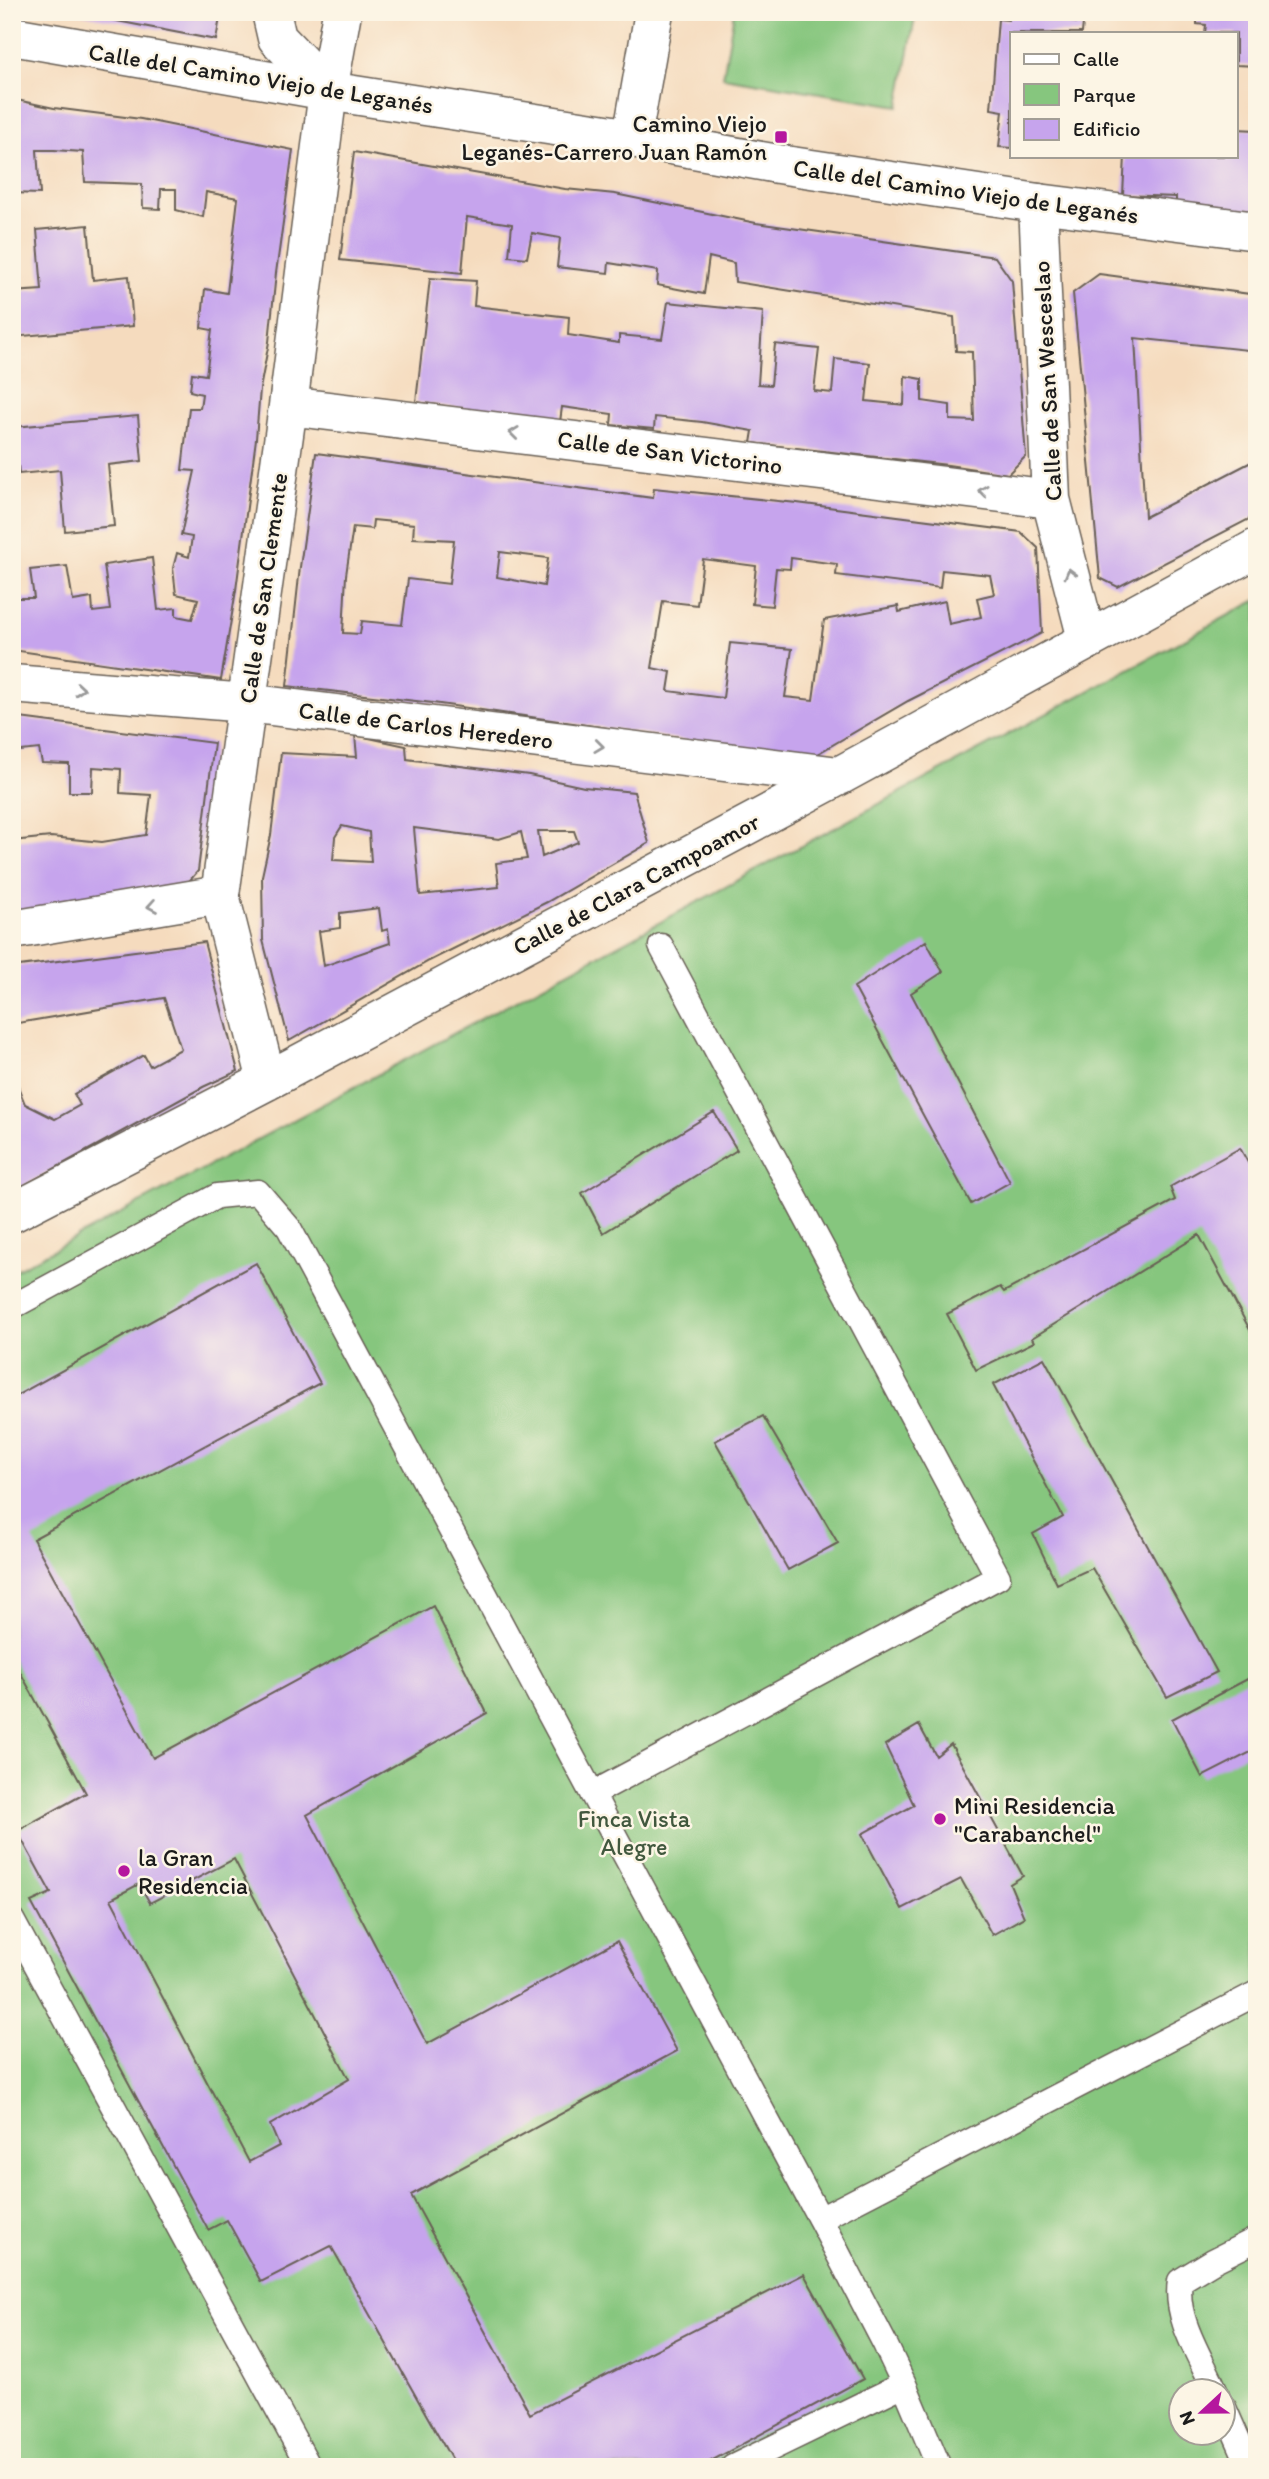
<svg xmlns="http://www.w3.org/2000/svg" width="1269" height="2479" viewBox="0 0 1269 2479" font-family="Itim,sans-serif">
<style>
.green{fill:#86c67e;stroke:#51714d;stroke-width:2;fill-rule:evenodd}
.building{fill:#c6a4ed;fill-rule:evenodd}
.lines{fill:none;stroke-linecap:round;stroke-linejoin:round}
.lane-casing{stroke:#685f55;stroke-width:27}
.street-casing{stroke:#685f55;stroke-width:41}
.secondary-casing{stroke:#685f55;stroke-width:41}
.lane{stroke:#fff;stroke-width:24}
.street{stroke:#fff;stroke-width:38}
.secondary{stroke:#fff;stroke-width:38}
.oneway{stroke:#999}
.poi-dot{fill:#b5179e;stroke:#fcf5e5;stroke-width:2.5}
.labels{text-anchor:middle;dominant-baseline:central;stroke-width:5;stroke-linejoin:round;paint-order:stroke}
.street-label{font-size:24px;fill:#1c1c1c;stroke:#fcf5e5}
.poi-label{font-size:24px;fill:#1c1c1c;stroke:#fcf5e5;text-anchor:start}
.park-label{font-size:24px;fill:#41583e;stroke:#fcf5e5}
</style>
<rect width="100%" height="100%" fill="#fcf5e5"/>
<filter id="ink" filterUnits="userSpaceOnUse"><feTurbulence type="fractalNoise" baseFrequency=".0143" numOctaves="2"/><feDisplacementMap in="SourceGraphic" scale="14" xChannelSelector="R" yChannelSelector="G"/><feConvolveMatrix kernelMatrix="1 2 1 2 8 2 1 2 1" color-interpolation-filters="sRGB"/></filter>
<filter id="wash" filterUnits="userSpaceOnUse"><feTurbulence type="fractalNoise" baseFrequency=".00686" numOctaves="4" result="noise"/><feDisplacementMap in="SourceGraphic" scale="28" xChannelSelector="R" yChannelSelector="G"/><feGaussianBlur stdDeviation="1.57" result="paint"/><feColorMatrix in="noise" values="0 0 0 0 0 0 0 0 0 0 0 0 0 0 0 0 0 1.4 0 .05"/><feComposite in="paint" operator="in"/></filter>
<g filter="url(#wash)">
<rect width="100%" height="100%" fill="#f5dbbe"/>
<!-- green -->
<path class="green" d="M734 12H916L899 106 723 77Z
M1257 600V2467H12V1272ZM1182 2392H1224V2434H1182Z"/>
<g id="blocks">
<!-- building -->
<path class="building" d="M70 12H221L216 40Z
M1009 12H1073L1072 22 1083 23 1082 33H1012V148L999 147 1003 111 991 109 998 19 1008 20Z
M1197 12H1257V66L1236 65V33H1205L1206 25 1197 24Z
M12 99 54 108 141 119 293 150 276 273 269 342 260 389 256 439 236 590 221 680 12 650V598H34L30 570 67 566 73 601 92 598 93 612 110 610 104 565 152 558 158 610 176 608V616L192 619 198 599 176 594 173 568 177 553 189 557 192 537 181 535 195 471 182 470 189 408H200L202 394 190 391 192 373 206 375 212 330 201 328 205 289 227 293 238 198 206 192 203 217 176 210V189H161L160 209 143 208 142 184 85 182 83 152 54 150H37L40 194 12 193Z
M1236 129 1257 130V211L1176 207V197L1123 195 1125 156H1236Z
M354 152 565 189 615 194 756 223 995 257 1012 281 1026 456 1008 474 948 465 751 443 753 431 702 422 655 417 654 429 611 425 612 414 562 407 560 422 416 402 430 278 476 281 474 306 569 317 568 335 619 343V335L662 339 668 302 763 312 758 384 771 385 775 344 819 349 814 391 832 393 835 359 870 363 866 401 904 405 905 376 922 379V401L950 405V420L974 421 972 352 956 351 954 317 735 282 734 263 709 257 704 294 657 285 658 271 609 263 608 273 557 267 560 238 532 233 527 258 509 256 512 224 467 217 462 273 340 260Z
M88 225 93 280 129 276 133 326 12 337V292L42 290 37 230Z
M1099 274 1257 295V351L1135 338 1145 517 1257 459V515L1118 587 1100 578 1073 293Z
M138 416 142 461 108 465 114 526 65 531 60 470 19 474 14 427Z
M316 453 653 498 654 488 797 503 1021 532 1038 548 1042 633 908 701 805 761 642 733 433 703 287 686 300 567ZM373 520 414 524 413 538 454 540 449 584 408 579 402 625 362 621 360 634 343 633 346 575 353 527 372 529ZM500 552 548 558 544 586 497 577ZM791 558 837 564 836 575 940 588 942 570 990 575 994 594 977 598 981 617 949 624 945 601 899 612 898 606 824 620 813 700 785 697 792 649 730 643 723 698 668 691 671 672 652 668 663 601 697 605 703 559 756 566 752 604 772 606 776 568 790 569Z
M12 717 214 743 198 871 183 888 12 915V841L51 837 102 842 146 835 151 795 120 793 121 769 93 767 92 792H69V764L42 763 39 749 12 752Z
M355 735 406 746 407 759 529 775 584 787 634 792 649 843 547 902 429 961 289 1041 263 940 262 876 271 835 281 753 357 757ZM342 826 369 832 371 862 333 860 335 837ZM414 828 499 839 521 832 527 859 496 863 499 887 420 895ZM538 831H574L578 842 542 857ZM379 908 382 931 388 929 390 943 324 966 319 931 340 928V913Z
M926 941 943 972 911 993 1010 1182 971 1204 854 987Z
M204 942 238 1071 203 1087 12 1192V1060L19 1089 25 1104 55 1119 80 1105 74 1094 144 1055 150 1066 181 1049 164 998 12 1024V967Z
M714 1112 737 1150 603 1233 582 1193Z
M1240 1148 1257 1179V1343L1199 1235 1032 1338 1034 1342 976 1370 947 1314 1000 1287 1004 1292 1175 1200 1170 1187Z
M256 1263 320 1383 33 1539 153 1758 433 1606 487 1713 307 1815 427 2044 617 1941 677 2051 411 2195 530 2414 804 2274 863 2379 700 2467H445L453 2462 331 2246 261 2282 227 2220 208 2230 31 1902 51 1893 17 1831 86 1793 12 1657V1398ZM234 1859 349 2079 270 2125 279 2146 249 2162 111 1899 139 1884 150 1903Z
M1044 1358 1217 1672 1167 1697 1092 1568 1057 1584 1033 1534 1063 1517 993 1385Z
M763 1416 838 1543 788 1570 715 1441Z
M1257 1674V1740L1252 1742 1257 1749 1202 1777 1172 1719Z
M919 1725 936 1756 951 1744 1023 1876 1010 1884 1024 1917 992 1935 961 1879 902 1909 862 1834 914 1805 885 1745Z"/>
</g>
</g>
<g filter="url(#ink)">
<use href="#blocks" fill-opacity="0" stroke="#685f55" stroke-width="2"/>
<g class="lines">
<!-- lane casing -->
<g class="lane-casing">
<path id="lane" d="M12 1307 217 1196 258 1192 289 1228 820 2219
M592 1794 998 1577 661 946
M12 1920 309 2467
M904 2384 939 2467
M1216 2392C1201 2357 1174 2319 1180 2281L1213 2261 1257 2239
M1224 2408 1250 2467
M733 2467 904 2384 885 2344 820 2219 1257 1993"/>
</g>
<!-- street casing -->
<g class="street-casing">
<path id="street" d="M271 12 277 38 328 91
M632 138 654 12
M1038 203 1051 499 1087 639
M288 406 1051 499
M12 684 247 703 839 776
M12 930 220 895
M267 1081 220 895 288 406 328 91 342 12
M12 1213 267 1081 839 776 1257 548"/>
</g>
<!-- secondary casing -->
<g class="secondary-casing">
<path id="secondary" d="M12 36 328 91 632 138 778 164 1038 203 1257 231"/>
</g>
<!-- lane -->
<use href="#lane" class="lane"/>
<!-- street -->
<use href="#street" class="street"/>
<!-- secondary -->
<use href="#secondary" class="secondary"/>
</g>
<!-- one-way arrows -->
<defs><path id="oneway-chevron" d="M-2-3.5L2.5 0L-2 3.5" fill="none" stroke-width="1.6" stroke-linecap="round" stroke-linejoin="round" transform="scale(1.75)"/></defs>
<g class="oneway">
<use href="#oneway-chevron" transform="translate(514 433) rotate(-173)"/>
<use href="#oneway-chevron" transform="translate(983 491) rotate(-173)"/>
<use href="#oneway-chevron" transform="translate(1070 573) rotate(-105)"/>
<use href="#oneway-chevron" transform="translate(80 689) rotate(5)"/>
<use href="#oneway-chevron" transform="translate(599 746) rotate(7)"/>
<use href="#oneway-chevron" transform="translate(152 906) rotate(170)"/>
</g>
</g>
<!-- markers -->
<g class="poi-dot">
<rect x="774" y="130" width="14" height="14" rx="3.5"/>
<circle cx="940" cy="1819" r="7"/>
<circle cx="124" cy="1871" r="7"/>
</g>
<g class="labels">
<!-- street labels -->
<g class="street-label">
<text transform="translate(261 78) rotate(9)">Calle del Camino Viejo de Leganés</text>
<text transform="translate(966 191) rotate(8)">Calle del Camino Viejo de Leganés</text>
<text transform="translate(1047 381) rotate(-93)">Calle de San Wesceslao</text>
<text transform="translate(670 452) rotate(7)">Calle de San Victorino</text>
<text transform="translate(263 588) rotate(-82)">Calle de San Clemente</text>
<text transform="translate(426 725) rotate(7)">Calle de Carlos Heredero</text>
<text transform="translate(636 884) rotate(-28)">Calle de Clara Campoamor</text>
</g>
<!-- poi labels -->
<g class="poi-label">
<text x="767" y="123" text-anchor="end">Camino Viejo<tspan x="767" dy="28">Leganés-Carrero Juan Ramón</tspan></text>
<text x="954" y="1805">Mini Residencia<tspan x="954" dy="28">"Carabanchel"</tspan></text>
<text x="138" y="1857">la Gran<tspan x="138" dy="28">Residencia</tspan></text>
</g>
<!-- park labels -->
<g class="park-label">
<text x="634" y="1818">Finca Vista<tspan x="634" dy="28">Alegre</tspan></text>
</g>
</g>
<!-- margin -->
<rect width="1269" height="2479" fill="none" stroke="#fcf5e5" stroke-width="42"/>
<!-- legend -->
<rect x="1010" y="32" width="228" height="126" fill="#fcf5e5" stroke="#a29e95" stroke-width="2"/>
<rect x="1024" y="54" width="35" height="10" fill="#ffffff" stroke="#a29e95" stroke-width="2"/>
<text x="1073" y="66" font-size="21" fill="#1c1c1c">Calle</text>
<rect x="1024" y="84" width="35" height="21" fill="#86c67e" stroke="#a29e95" stroke-width="2"/>
<text x="1073" y="102" font-size="21" fill="#1c1c1c">Parque</text>
<rect x="1024" y="119" width="35" height="21" fill="#c6a4ed" stroke="#a29e95" stroke-width="2"/>
<text x="1073" y="136" font-size="21" fill="#1c1c1c">Edificio</text>
<!-- north arrow -->
<g transform="translate(1202 2412) rotate(248)"><circle r="33" fill="#fcf5e5" stroke="#a29e95" stroke-width="2"/>
<path d="M0-5L12 26L0 18L-12 26Z" fill="#b5179e"/>
<text y="-10" font-size="19" font-weight="bold" text-anchor="middle" fill="#1c1c1c">N</text>
</g>
</svg>
